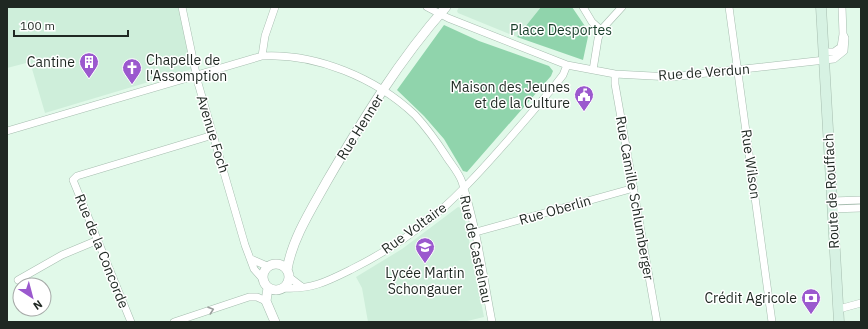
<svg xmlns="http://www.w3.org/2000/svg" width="868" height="329" viewBox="0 0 868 329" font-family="'IBM Plex Sans',sans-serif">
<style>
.built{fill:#ceeeda}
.green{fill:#90d4ac}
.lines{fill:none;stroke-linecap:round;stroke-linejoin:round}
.minor-casing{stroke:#a6bdaf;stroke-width:8}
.tertiary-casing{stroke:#a6bdaf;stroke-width:10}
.secondary-casing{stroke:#a6bdaf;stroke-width:11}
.minor{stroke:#fff;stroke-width:7}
.tertiary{stroke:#fff;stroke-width:9}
.secondary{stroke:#d7f2e3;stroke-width:10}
.oneway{stroke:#9a9e9c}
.labels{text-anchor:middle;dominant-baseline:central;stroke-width:3;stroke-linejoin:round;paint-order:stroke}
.park-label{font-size:14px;fill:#183f2a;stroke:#fff}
.poi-label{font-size:14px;fill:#1f2822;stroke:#fff;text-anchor:end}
.street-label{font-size:14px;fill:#1f2822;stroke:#fff}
</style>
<rect width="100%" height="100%" fill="#e1f9e9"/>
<!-- built -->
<path class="built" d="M7 7H179L192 69 45 113 30 62 7 68Z
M459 7H541L517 37 458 13 457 11Z
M458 207 461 208 464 215 484 317 463 322H368L362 288 356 277 402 249Z"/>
<!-- green -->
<path class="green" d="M541 7H572L589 32 583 60 517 37Z
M444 25 479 41 549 66 553 71 551 76 467 172 463 171 444 139 424 116 397 90Z"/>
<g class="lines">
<!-- minor casing -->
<g class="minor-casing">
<path id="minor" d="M182 7 198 83 245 245 254 269 262 278
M427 7 448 18 567 65 615 74 671 77 834 59 844 51 845 38 843 34
M583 7 592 22 601 30 598 39 593 70
M729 7 772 322
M601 30 622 7
M823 52H834L841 47 843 34 842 7
M262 56 265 36 275 7
M615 74V84L657 322
M7 131 262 56C316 53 376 78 415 115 427 128 437 142 446 156 451 164 459 173 462 182 477 228 483 275 492 322
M832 201 861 200
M832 209 861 208
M476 232 634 188
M251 259 267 266
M289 277 302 287
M18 280 62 255 98 240
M283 288C311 290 328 281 352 269 392 249 432 221 463 189 496 156 526 119 556 84L563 75 567 65
M839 309 861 303
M131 322 73 180 77 176 213 135
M174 322 249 297H257L266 301"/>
</g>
<!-- tertiary casing -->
<g class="tertiary-casing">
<path id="tertiary" d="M263 277a13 13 0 1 1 26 0a13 13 0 1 1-26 0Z
M287 270C292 239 312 208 327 181 362 121 399 60 446 7
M268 288 266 301 275 322"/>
</g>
<!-- secondary casing -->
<g class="secondary-casing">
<path id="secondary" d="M821 7 839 322"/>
</g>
<!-- minor -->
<use href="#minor" class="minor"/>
<!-- tertiary -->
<use href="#tertiary" class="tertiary"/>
<!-- secondary -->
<use href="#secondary" class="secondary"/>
</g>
<!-- one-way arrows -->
<defs><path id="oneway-chevron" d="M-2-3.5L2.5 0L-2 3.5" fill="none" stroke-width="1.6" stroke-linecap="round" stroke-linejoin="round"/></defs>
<use class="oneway" href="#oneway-chevron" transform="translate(211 310) rotate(-19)"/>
<!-- icons -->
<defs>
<g id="building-pin" transform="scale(1)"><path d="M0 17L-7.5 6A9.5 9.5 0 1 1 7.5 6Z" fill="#9b59ce" stroke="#fff"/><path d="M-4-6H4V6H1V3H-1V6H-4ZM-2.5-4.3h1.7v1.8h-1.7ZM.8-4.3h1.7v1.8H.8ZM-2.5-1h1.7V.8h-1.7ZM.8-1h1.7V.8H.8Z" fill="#fff"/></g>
<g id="church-pin" transform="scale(1)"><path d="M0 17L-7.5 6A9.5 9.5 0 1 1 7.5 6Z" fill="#9b59ce" stroke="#fff"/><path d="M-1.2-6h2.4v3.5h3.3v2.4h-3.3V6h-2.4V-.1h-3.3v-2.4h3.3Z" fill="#fff"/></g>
<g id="civic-pin" transform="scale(1)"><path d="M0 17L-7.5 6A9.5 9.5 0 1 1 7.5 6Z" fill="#9b59ce" stroke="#fff"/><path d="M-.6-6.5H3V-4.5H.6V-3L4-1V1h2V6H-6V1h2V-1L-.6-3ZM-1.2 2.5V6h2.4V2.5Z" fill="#fff"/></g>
<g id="school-pin" transform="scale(1)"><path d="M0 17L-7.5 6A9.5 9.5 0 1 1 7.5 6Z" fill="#9b59ce" stroke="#fff"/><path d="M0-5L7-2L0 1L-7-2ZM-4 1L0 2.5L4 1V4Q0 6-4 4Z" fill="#fff"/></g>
<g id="bank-pin" transform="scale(1)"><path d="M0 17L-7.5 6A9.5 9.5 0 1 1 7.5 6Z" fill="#9b59ce" stroke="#fff"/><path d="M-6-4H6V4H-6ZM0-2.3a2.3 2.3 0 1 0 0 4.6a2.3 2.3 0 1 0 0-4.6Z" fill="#fff"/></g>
</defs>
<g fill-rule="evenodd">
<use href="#building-pin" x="89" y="62"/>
<use href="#church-pin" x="132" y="68"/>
<use href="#civic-pin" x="584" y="95"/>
<use href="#school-pin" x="425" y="247"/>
<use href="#bank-pin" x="811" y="298"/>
</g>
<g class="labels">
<!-- park labels -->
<g class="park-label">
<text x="561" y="30">Place Desportes</text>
</g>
<!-- poi labels -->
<g class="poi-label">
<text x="146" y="60" text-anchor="start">Chapelle de<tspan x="146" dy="16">l'Assomption</tspan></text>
<text x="75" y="62">Cantine</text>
<text x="570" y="87">Maison des Jeunes<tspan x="570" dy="16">et de la Culture</tspan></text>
<text x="425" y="273" text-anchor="middle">Lycée Martin<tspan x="425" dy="16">Schongauer</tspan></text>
<text x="797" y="298">Crédit Agricole</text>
</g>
<!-- street labels -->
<g class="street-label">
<text transform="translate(704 72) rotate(-4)">Rue de Verdun</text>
<text transform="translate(360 127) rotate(-58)">Rue Henner</text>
<text transform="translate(213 134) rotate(73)">Avenue Foch</text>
<text transform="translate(751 164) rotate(82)">Rue Wilson</text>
<text transform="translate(831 191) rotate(-93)">Route de Rouffach</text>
<text transform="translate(635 198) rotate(80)">Rue Camille Schlumberger</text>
<text transform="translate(555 210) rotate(-16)">Rue Oberlin</text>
<text transform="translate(414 228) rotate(-36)">Rue Voltaire</text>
<text transform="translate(476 249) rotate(78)">Rue de Castelnau</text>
<text transform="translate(102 251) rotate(68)">Rue de la Concorde</text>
</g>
</g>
<!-- border -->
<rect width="868" height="329" fill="none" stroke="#1f2822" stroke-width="16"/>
<!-- north arrow -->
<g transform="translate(32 297) rotate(144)"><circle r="19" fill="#ffffff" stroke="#a5a9a7"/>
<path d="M0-3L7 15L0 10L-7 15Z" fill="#9b59ce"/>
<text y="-6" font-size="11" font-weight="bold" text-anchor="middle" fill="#1f2822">N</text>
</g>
<!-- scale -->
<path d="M14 30v6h114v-6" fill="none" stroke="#1f2822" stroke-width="2"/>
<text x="20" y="30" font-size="12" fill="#1f2822" stroke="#ffffff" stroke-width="3" paint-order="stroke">100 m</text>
</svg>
